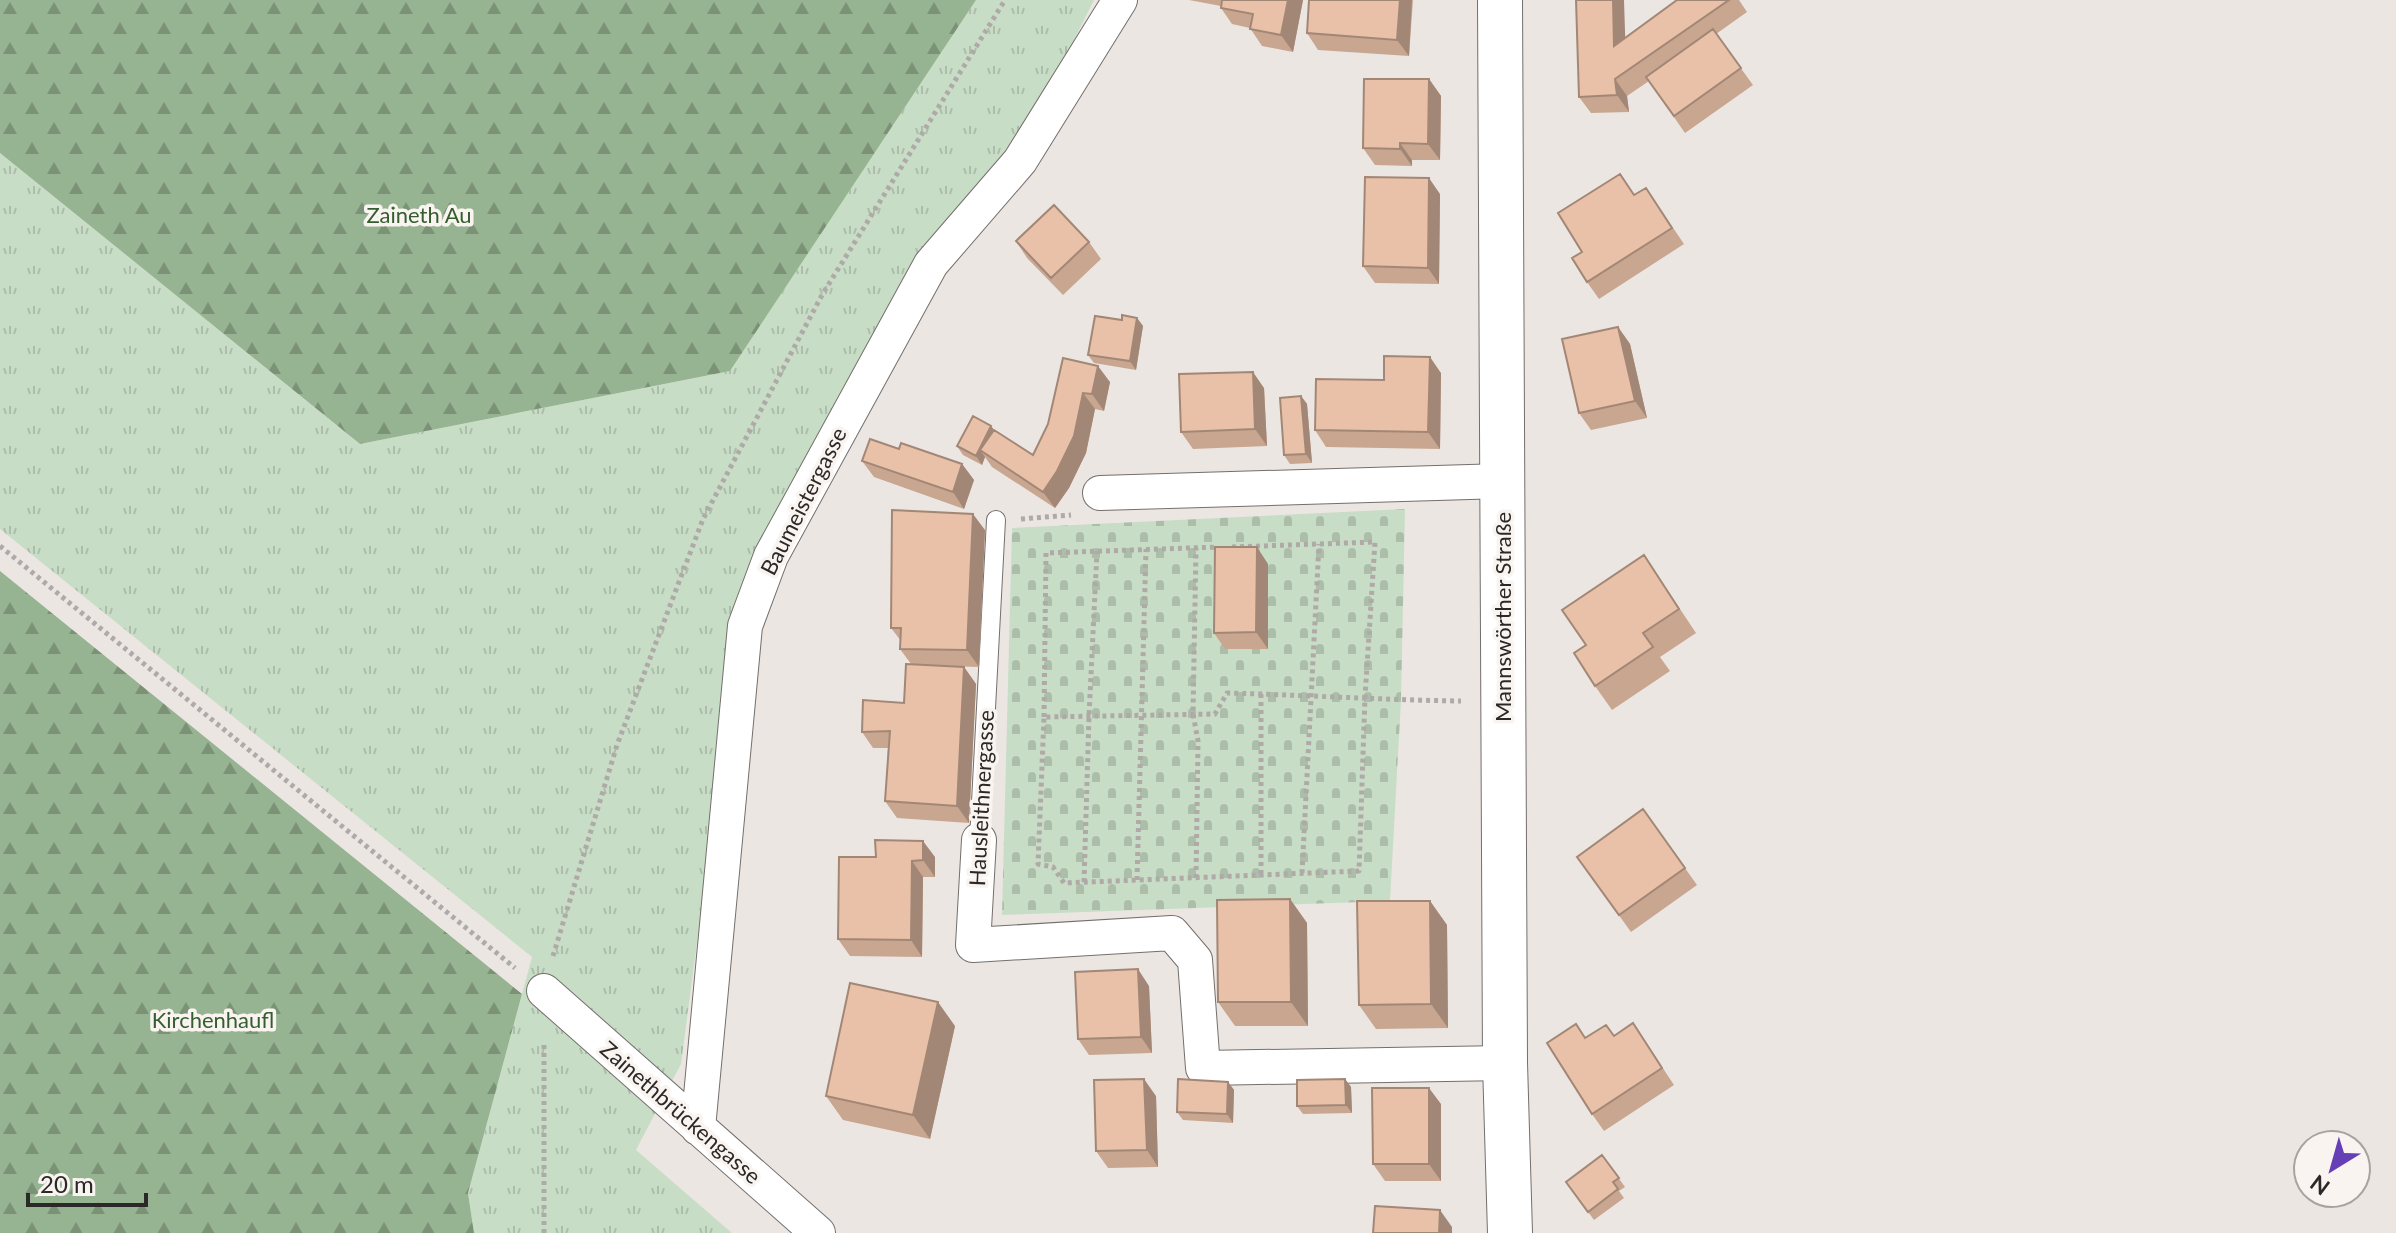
<svg xmlns="http://www.w3.org/2000/svg" width="2396" height="1233" viewBox="0 0 2396 1233" font-family="Lato,sans-serif">
<style>
.grass{fill:url(#grass-tufts)}
.forest{fill:url(#forest-firs)}
.cemetery{fill:url(#cemetery-stones)}
.lines{fill:none;stroke-linecap:round;stroke-linejoin:round}
.lane-casing{stroke:#746f6c;stroke-width:20}
.street-casing{stroke:#746f6c;stroke-width:36}
.secondary-casing{stroke:#746f6c;stroke-width:46}
.path{stroke:#afaaa8;stroke-width:5;stroke-dasharray:4 4;stroke-linecap:butt}
.lane{stroke:#fff;stroke-width:18}
.street{stroke:#fff;stroke-width:34}
.secondary{stroke:#fff;stroke-width:44}
.wall{fill:#c8a690}
.shaded-wall{fill:#a38776}
.building{fill:#e9c1a8;stroke:#a38776;stroke-width:2}
.labels{text-anchor:middle;dominant-baseline:central;stroke-width:7;stroke-linejoin:round;paint-order:stroke}
.park-label{font-size:22px;fill:#345e30;stroke:#f9f4f0}
.street-label{font-size:22px;fill:#2b2928;stroke:#f9f4f0}
</style>
<defs>
<pattern id="grass-tufts" width="24" height="20" patternUnits="userSpaceOnUse" patternTransform="scale(2)"><rect width="24" height="20" fill="#c8ddc6"/><path d="M3 7l-1-3M5 7V3M7 7l1-3M15 17l-1-3M17 17v-4M19 17l1-3" fill="none" stroke="#acbeaa"/></pattern>
<pattern id="forest-firs" width="22" height="20" patternUnits="userSpaceOnUse" patternTransform="scale(2)"><rect width="22" height="20" fill="#96b392"/><path d="M5 1l3.5 6h-7zM16 11l3.5 6h-7z" fill="#7b9277"/></pattern>
<pattern id="cemetery-stones" width="16" height="16" patternUnits="userSpaceOnUse" patternTransform="scale(2)"><rect width="16" height="16" fill="#c8ddc6"/><path d="M2 7V4a2 2 0 0 1 4 0v3zM10 15v-3a2 2 0 0 1 4 0v3z" fill="#acbeaa"/></pattern>
</defs>
<rect width="100%" height="100%" fill="#ece6e3"/>
<!-- grass -->
<path class="grass" d="M976 0H1094L1024 140 745 578 681 1064 636 1150 732 1233H474L468 1193 532 957 0 529V153L360 444 730 371Z"/>
<!-- forest -->
<path class="forest" d="M0 0H976L730 371 360 444 0 153Z
M0 571 522 994 468 1193 474 1233H0Z"/>
<!-- cemetery -->
<path class="cemetery" d="M1405 509 1401 700 1390 901 1002 915 1012 528Z"/>
<g class="lines">
<!-- lane casing -->
<g class="lane-casing">
<path id="lane" d="M979 840 996 520"/>
</g>
<!-- street casing -->
<g class="street-casing">
<path id="street" d="M1100 493 1503 481
M979 840 973 945 1172 933 1195 960 1203 1068 1505 1063
M544 991 818 1233
M698 1128 745 626 771 556 931 264 1020 161 1120 0"/>
</g>
<!-- secondary casing -->
<g class="secondary-casing">
<path id="secondary" d="M1500 0 1505 1063 1510 1233"/>
</g>
<!-- path -->
<path class="path" d="M1021 519 1071 515
M0 546 515 968
M1232 547 1375 542 1365 697 1359 871 1064 883 1053 867 1038 864 1044 717 1215 714 1227 693C1305 695 1383 700 1461 701
M1261 694V875
M1044 717 1046 553 1218 547
M1302 873 1319 544
M1196 878 1198 741 1193 714 1196 548
M1137 880 1146 549
M1084 882 1089 716 1097 551
M553 956 617 745 703 519 822 295 1005 0
M544 1233V1041"/>
<!-- lane -->
<use href="#lane" class="lane"/>
<!-- street -->
<use href="#street" class="street"/>
<!-- secondary -->
<use href="#secondary" class="secondary"/>
</g>
<!-- wall -->
<path class="wall" d="M1189 0H1303L1293 52 1262 46 1250 28 1232 24 1221 8V6Z
M1413 0 1409 56 1318 50 1307 33Z
M1677 0H1739L1747 12 1716 34 1753 85 1685 133 1649 81 1627 96 1629 112 1591 113 1579 97 1625 38Z
M1429 79 1441 96 1440 160H1412V166L1375 165 1363 148Z
M1646 188 1684 244 1599 299 1587 282 1634 195Z
M1440 194 1439 284 1375 283 1363 266Z
M1016 241 1089 242 1101 259 1063 295 1027 258Z
M1137 318 1143 326 1136 370 1094 363 1088 355 1122 320Z
M1618 327 1630 344 1647 418 1591 430 1579 413Z
M1063 358 1110 382 1104 411 1095 409 1086 453 1069 488 1055 508 992 467 985 457 982 465 963 455 957 446 991 426 994 430 1033 455 1048 424Z
M1441 373 1440 449 1326 447 1315 430 1384 380Z
M1264 388 1267 446 1193 449 1181 432Z
M1301 396 1307 404 1312 463 1290 464 1284 455Z
M899 449 962 464 974 480 964 509 874 477 862 461Z
M985 530 979 667 946 666 964 667 976 684 969 823 897 818 885 801 888 748H873L862 732 904 703 911 664 900 649 901 641 891 628Z
M1644 555 1696 633 1660 657 1670 671 1612 710 1595 686 1586 645Z
M1268 564V649H1225L1214 633Z
M1643 809 1697 885 1631 932 1577 857Z
M839 857H935V877H923L922 957 850 956 838 939Z
M1290 899 1307 923 1308 1026H1235L1218 1002Z
M1430 901 1447 925 1448 1028 1376 1029 1359 1005Z
M1149 986 1152 1053 1089 1055 1078 1039Z
M1633 1023 1674 1085 1604 1131 1592 1114 1586 1038 1614 1036Z
M955 1026 930 1139 843 1120 826 1096Z
M1345 1079 1351 1087 1352 1113 1303 1114 1297 1106Z
M1228 1082 1234 1090 1233 1123 1183 1120 1177 1112Z
M1156 1096 1158 1167 1108 1168 1096 1151Z
M1441 1104V1181H1385L1373 1164Z
M1602 1155 1625 1187 1619 1191 1624 1198 1594 1220 1566 1182Z"/>
<!-- shaded-wall -->
<path class="shaded-wall" d="M1288 0H1303L1293 52 1281 35Z
M1400 0H1412L1409 56 1397 40Z
M1613 0H1624L1626 62 1614 46Z
M1429 79 1441 96 1440 160 1428 144Z
M1615 79 1627 96 1629 112 1617 95Z
M1400 143 1412 160V166L1400 149Z
M1429 178 1440 194 1439 284 1428 268Z
M1137 318 1143 326 1136 370 1130 361Z
M1618 327 1630 344 1647 418 1635 401Z
M1430 357 1441 373 1440 449 1428 432Z
M1098 366 1110 382 1104 411 1092 394Z
M1253 372 1264 388 1267 446 1255 429Z
M1083 393 1095 409 1086 453 1069 488 1055 508 1043 492Z
M1301 396 1307 404 1312 463 1306 454Z
M991 426 997 434 980 450 985 457 982 465 976 456Z
M962 464 974 480 964 509 953 492Z
M973 514 985 530 979 667 967 650Z
M1257 547 1268 564V649L1256 632Z
M964 667 976 684 969 823 957 806Z
M923 841 935 857V877L923 860Z
M912 861 923 877 922 957 911 940Z
M1290 899 1307 923 1308 1026 1291 1002Z
M1430 901 1447 925 1448 1028 1431 1004Z
M1138 969 1149 986 1152 1053 1141 1037Z
M938 1002 955 1026 930 1139 913 1115Z
M1144 1079 1156 1096 1158 1167 1147 1150Z
M1345 1079 1351 1087 1352 1113 1346 1105Z
M1228 1082 1234 1090 1233 1123 1227 1114Z
M1429 1088 1441 1104V1181L1429 1164Z
M1440 1210 1452 1227V1233H1439Z"/>
<!-- building -->
<path class="building" d="M1222 0H1288L1281 35 1250 29 1253 14 1221 8Z
M1309 0H1400L1397 40 1307 33Z
M1576 0H1613L1614 46 1677 0H1729L1615 79 1617 95 1579 97Z
M1713 29 1741 68 1674 116 1646 77Z
M1364 79H1429L1428 144 1400 143V149L1363 148Z
M1620 174 1634 195 1646 188 1672 228 1587 282 1572 258 1582 252 1558 213Z
M1365 177 1429 178 1428 268 1363 266Z
M1054 205 1089 242 1051 278 1016 241Z
M1122 315 1137 318 1130 361 1088 355 1095 316 1122 320Z
M1618 327 1635 401 1579 413 1562 339Z
M1384 356 1430 357 1428 432 1315 430 1316 379 1384 380Z
M1063 358 1098 366 1092 394 1083 393 1074 436 1057 471 1043 492 980 450 994 430 1033 455 1048 424Z
M1253 372 1255 429 1181 432 1179 374Z
M1301 396 1306 454 1284 455 1280 398Z
M973 416 991 426 976 456 957 446Z
M870 439 899 449 901 443 962 464 953 492 862 461Z
M892 510 973 514 967 650 900 649 901 628H891Z
M1215 547H1257L1256 632 1214 633Z
M1644 555 1679 609 1643 633 1653 647 1595 686 1574 653 1586 645 1562 610Z
M906 664 964 667 957 806 885 801 890 731 862 732 863 700 904 703Z
M1643 809 1685 868 1619 915 1577 857Z
M875 840 923 841V860L912 861 911 940 838 939 839 857H876Z
M1290 899 1291 1002H1218L1217 900Z
M1357 901H1430L1431 1004 1359 1005Z
M1138 969 1141 1037 1078 1039 1075 972Z
M850 983 938 1002 913 1115 826 1096Z
M1633 1023 1662 1068 1592 1114 1547 1043 1576 1024 1585 1038 1606 1025 1614 1036Z
M1144 1079 1147 1150 1096 1151 1094 1080Z
M1178 1079 1228 1082 1227 1114 1177 1112Z
M1345 1079 1346 1105 1297 1106V1080Z
M1372 1088H1429V1164H1373Z
M1602 1155 1619 1178 1613 1182 1618 1189 1588 1212 1566 1182Z
M1375 1206 1440 1210 1439 1233H1373Z"/>
<g class="labels">
<!-- park labels -->
<g class="park-label">
<text x="419" y="214">Zaineth Au</text>
<text x="213" y="1019">Kirchenhaufl</text>
</g>
<!-- street labels -->
<g class="street-label">
<text transform="translate(803 501) rotate(-63)">Baumeistergasse</text>
<text transform="translate(1502 617) rotate(-90)">Mannswörther Straße</text>
<text transform="translate(981 798) rotate(-87)">Hausleithnergasse</text>
<text transform="translate(681 1112) rotate(41)">Zainethbrückengasse</text>
</g>
</g>
<!-- north arrow -->
<g transform="translate(2332 1169) rotate(217)"><circle r="38" fill="#f9f4f0" stroke="#a7a3a0" stroke-width="2"/>
<path d="M0-6L14 30L0 20L-14 30Z" fill="#663fb7"/>
<text y="-12" font-size="22" font-weight="bold" text-anchor="middle" fill="#2b2928">N</text>
</g>
<!-- scale -->
<path d="M28 1193v12h118v-12" fill="none" stroke="#2b2928" stroke-width="4"/>
<text x="40" y="1193" font-size="24" fill="#2b2928" stroke="#f9f4f0" stroke-width="6" paint-order="stroke">20 m</text>
</svg>
